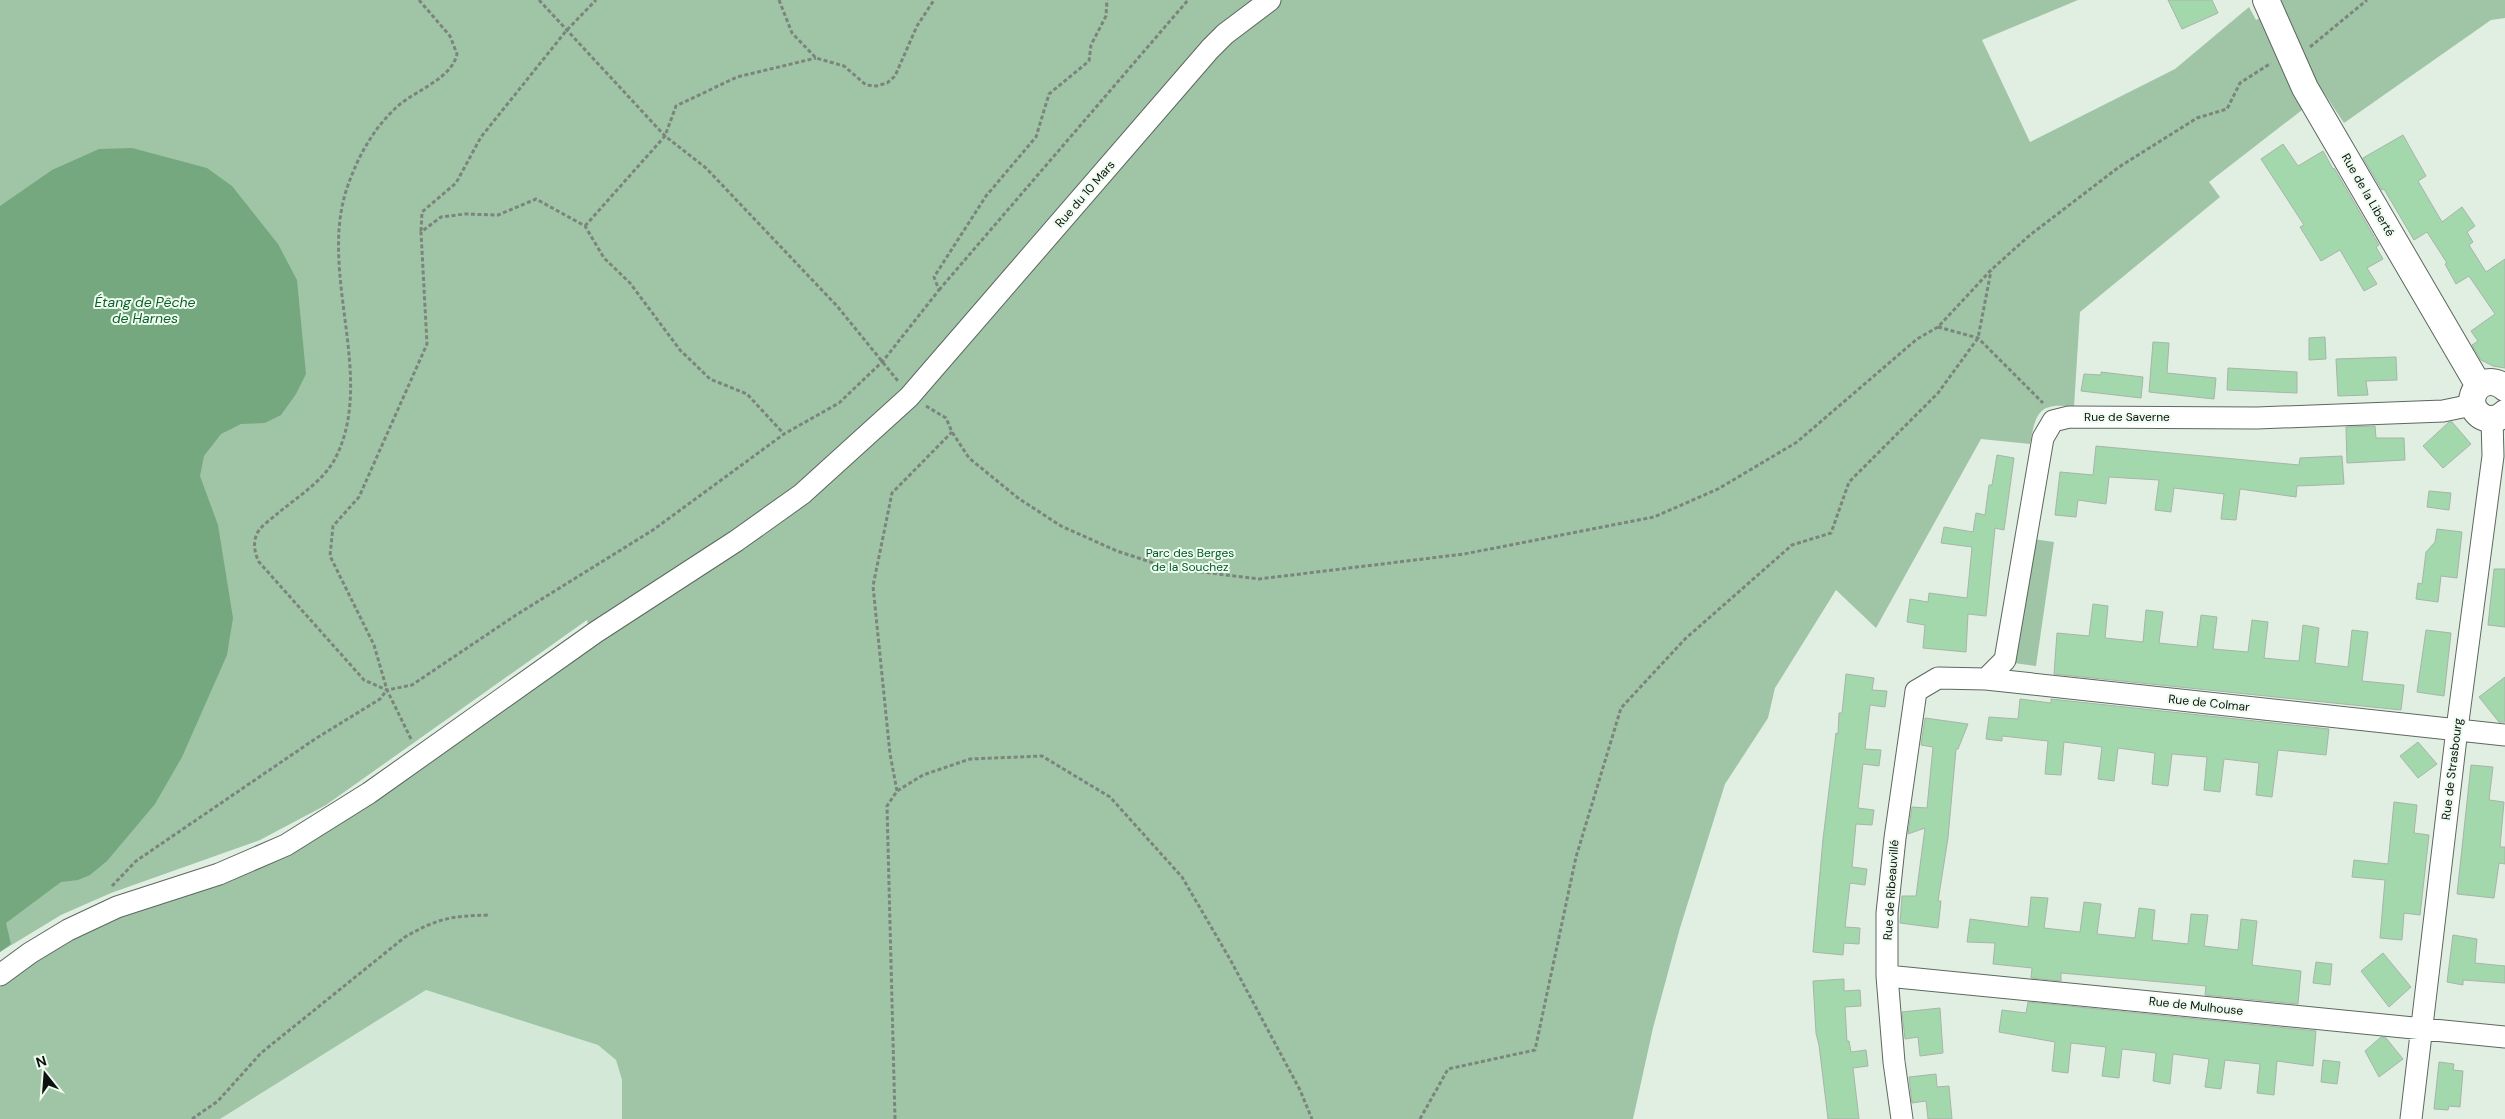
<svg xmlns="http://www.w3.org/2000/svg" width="2505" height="1119" viewBox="0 0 2505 1119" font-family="'DM Sans',sans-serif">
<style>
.built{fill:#d3e8d6}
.green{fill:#a0c5a6}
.water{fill:#75a87f}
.building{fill:#a3d7ac;stroke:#a7b5a9}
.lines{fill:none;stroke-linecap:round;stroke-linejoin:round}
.minor-casing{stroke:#5c685e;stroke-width:23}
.tertiary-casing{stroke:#5c685e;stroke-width:28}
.path{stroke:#7b857d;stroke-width:3;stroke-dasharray:4 2.5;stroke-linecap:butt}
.minor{stroke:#fff;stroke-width:21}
.tertiary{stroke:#fff;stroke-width:26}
.labels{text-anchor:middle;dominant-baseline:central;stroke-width:4;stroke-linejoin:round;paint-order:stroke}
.street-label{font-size:12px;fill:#0d120e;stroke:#eefcf0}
.park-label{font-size:12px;fill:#015724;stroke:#eefcf0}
.water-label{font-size:14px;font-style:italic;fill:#0e5e2a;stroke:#eefcf0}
</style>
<rect width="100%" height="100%" fill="#e1efe3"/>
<!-- built -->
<path class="built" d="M426 990 598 1045 616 1060 622 1080V1119H220Z"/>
<!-- green -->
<path class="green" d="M0 0H2078L1982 40 2030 142 2175 69 2249 7 2256 20 2282 7 2279 0H2505V18L2491 20 2344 123 2324 93 2209 182 2220 197 2080 312 2074 407C2039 402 2036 412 2030 444L1981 439 1876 628 1836 590 1775 688 1768 718 1725 784 1680 928 1653 1028 1633 1119H622V1080L616 1060 598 1045 426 990 220 1119H0V987L53 948 103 923 189 894 592 644 587 620 326 805 260 840 111 893 61 915 0 952Z
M2033 539 2054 542 2036 666 2014 663Z"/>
<!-- water -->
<path class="water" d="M132 148 207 168 232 186 278 244 297 280 306 374 296 394 281 415 265 423 241 424 221 434 204 456 200 476 218 525 233 618 227 655 182 757 155 804 107 861 90 875 78 880 61 882 6 923 11 944 0 952V206L52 170 99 149Z"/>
<!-- building -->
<path class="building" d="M2168 0H2212L2218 13 2182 29Z
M2403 135 2426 176 2418 181 2442 222 2462 207 2475 226 2467 232 2473 242 2469 245 2486 272 2505 259V368L2493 366 2481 360 2472 345 2478 341 2471 331 2495 314 2469 276 2456 284 2445 264 2447 263 2427 232 2414 240 2384 189 2382 190 2363 158Z
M2283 144 2298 166 2323 151 2333 169 2334 168 2379 245 2376 247 2383 259 2367 268 2377 284 2364 291 2340 250 2321 261 2300 227 2304 225 2261 159Z
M2325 337 2326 359 2309 360V338Z
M2153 342 2169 343 2167 373 2216 378 2214 399 2149 392Z
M2396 357 2397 380 2366 381 2368 395 2338 396 2336 359Z
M2228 368 2297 372V393L2227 390Z
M2101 372 2143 377 2141 398 2081 391 2084 374 2101 375Z
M2449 422H2452L2471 444 2443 468 2423 446Z
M2375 426 2376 438H2404L2405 460 2347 463 2346 427Z
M2096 446 2299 465 2300 458 2342 456 2344 484 2297 486 2296 497 2240 489 2236 520 2221 519 2224 494 2174 488 2171 512 2155 510 2159 480 2109 477 2106 504 2078 500 2076 517 2055 515 2060 472 2093 475Z
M1997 455 2014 458 2004 530 1995 528 1986 616 1968 614 1966 652 1923 648 1925 625 1907 622 1910 599 1928 602 1929 593 1967 598 1972 547 1941 543 1944 527 1973 532 1976 513 1985 515 1989 485H1992Z
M2429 491 2451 493 2449 510 2427 507Z
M2437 529 2462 532 2457 578 2441 576 2438 602 2416 599 2418 583 2422 584 2426 552 2435 542Z
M2494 569H2505V627L2488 625Z
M2093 604 2108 606 2105 638 2125 640 2143 642 2146 610 2163 612 2159 643 2197 647 2201 615 2217 617 2213 649 2248 652 2252 620 2268 622 2264 658 2284 660 2299 661 2303 625 2319 628 2315 663 2332 665 2348 667 2352 630 2368 632 2362 681 2404 685 2401 710 2054 674 2057 633 2089 636Z
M2426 630 2451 633 2444 696 2417 692Z
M1846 674 1874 678 1872 690 1887 691 1885 707 1870 705 1865 749 1881 750 1879 766 1863 764 1858 808 1874 810 1872 825 1856 824 1852 867 1867 869 1865 885 1850 883 1845 927 1860 928 1859 944 1844 943 1843 955 1813 952 1823 839 1836 733 1838 734 1839 713H1842Z
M2505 677V722H2499L2479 697Z
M2020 699 2051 703V699L2329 729 2326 755 2278 750 2272 797 2256 795 2259 763 2224 759 2220 792 2204 790 2207 757 2172 754 2168 786 2152 784 2155 753 2118 748 2114 781 2098 779 2102 747 2064 742 2061 775 2045 774 2048 741 2002 736V741L1986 739 1989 717 2018 719Z
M1925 718 1968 724 1958 749H1956L1948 838 1938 901H1941L1938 928 1900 923 1902 896H1916L1925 828 1908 834 1912 807 1927 808 1933 747 1921 745Z
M2418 742 2437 764 2418 778 2400 756Z
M2471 765 2493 767 2489 800 2504 802 2500 847H2505V864L2499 863 2494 898 2457 894Z
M2394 802 2417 805 2414 833 2429 835 2420 915 2404 913 2402 940 2380 938 2385 880 2352 877 2354 860 2388 864Z
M2031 897 2048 898 2044 928 2080 932 2084 902 2093 903 2101 904 2097 934 2135 938 2139 908 2155 910 2152 940 2188 944 2191 914 2208 915 2204 946 2238 950 2241 919 2257 921 2252 965 2301 971 2298 1004 2205 995 2206 986 2061 973V981L2031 978 2032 968 1993 964 1995 943 1967 942 1970 919 2028 927Z
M2453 935 2477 939 2475 963 2505 966V983L2463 980V985L2447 982Z
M2383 953 2411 987 2389 1007 2361 971Z
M2316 962 2332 964 2330 985 2313 983Z
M1844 979V991L1860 990 1861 1006 1845 1007 1847 1041H1849L1851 1052 1866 1050 1868 1066 1853 1068 1859 1119H1828L1819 1045 1816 1033 1813 981Z
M2028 1002 2316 1031 2313 1066 2277 1061 2274 1095 2257 1093 2260 1064 2225 1060 2221 1089 2205 1087 2209 1059 2173 1054 2170 1084 2153 1081 2156 1053 2122 1049 2119 1078 2102 1076 2106 1047 2071 1043 2068 1073 2052 1071 2055 1042 1999 1032 2002 1010 2026 1013Z
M1940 1008 1943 1053 1920 1056 1918 1037 1905 1039 1902 1012Z
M2381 1037 2386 1038 2403 1059 2379 1077 2365 1051Z
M2323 1060 2340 1062 2337 1084 2321 1082Z
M2439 1062 2454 1064 2453 1070 2463 1071 2460 1107 2449 1106 2448 1110 2434 1109Z
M1936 1074 1937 1087 1949 1086 1952 1119H1928L1926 1101 1912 1103 1909 1077Z"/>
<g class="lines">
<!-- minor casing -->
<g class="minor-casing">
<path id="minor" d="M1986 679 2005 660 2043 438 2053 421 2069 417 2257 418 2443 411 2472 405
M0 975 30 953 68 930 117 907 219 874 286 845 369 793 596 632 736 541 802 494 909 397 1210 49 1225 34 1270 0
M1887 976 2505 1037
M1902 1119 1894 1062 1887 976V913L1895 838 1916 691 1938 678 1986 679 2505 735
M2411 1119 2457 729 2493 456 2492 419"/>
</g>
<!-- tertiary casing -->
<g class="tertiary-casing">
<path id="tertiary" d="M2266 0 2305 88 2479 386
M2505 388C2492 376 2473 383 2472 401 2474 418 2493 425 2505 413"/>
</g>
<!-- path -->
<path class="path" d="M419 0 450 36 457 54C452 78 417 90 399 105 374 127 358 156 347 188 318 274 376 376 336 457 324 481 297 497 277 514 270 520 259 527 256 536 253 545 255 554 259 562L364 680 387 690 412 685 516 615 653 530 784 434 839 403 883 361 939 290 934 277 986 196 1036 137 1049 94 1089 61 1091 45 1106 16 1107 0
M539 0 665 136 706 168 837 306 898 381
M779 0 792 33 816 58 844 66 866 85 876 86 887 83 895 76 917 26 934 0
M2310 47 2367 0
M585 226 665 136 676 106 737 77 816 58
M421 231 422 212 456 183 481 137 566 31 596 0
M939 290 1188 0
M1938 327 1978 338 2043 403
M926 406 946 418 952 432 969 458 1018 498 1061 526 1117 551 1169 568 1259 579 1464 554 1654 517 1718 489 1797 442 1917 339 1938 327 1991 270 2030 235 2119 167 2197 118 2227 109 2240 83 2271 63
M411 739 387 690 374 645 330 556 333 526 359 497 427 344 421 232 441 217 465 214 498 215 536 199 585 226 604 258 630 283 680 350 710 379 747 394 784 434
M897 791 890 754 873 586 892 493 952 432
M112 886 136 861 315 739 380 699 387 690
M192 1119 218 1101 261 1053 405 937C438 918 451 916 489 915
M895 1119 887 806 897 791 923 775 970 759 1042 756 1110 797 1182 877 1231 961 1300 1090 1312 1119
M1420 1119 1448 1069 1535 1050 1576 857 1621 708 1685 639 1792 545 1831 533 1849 482 1938 393 1978 338 1991 271"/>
<!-- minor -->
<use href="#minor" class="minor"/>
<!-- tertiary -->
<use href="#tertiary" class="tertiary"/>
</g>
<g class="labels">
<!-- street labels -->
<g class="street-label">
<text transform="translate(1085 194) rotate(-49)">Rue du 10 Mars</text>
<text transform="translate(2368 195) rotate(60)">Rue de la Liberté</text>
<text x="2127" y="417">Rue de Saverne</text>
<text transform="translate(2209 703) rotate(6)">Rue de Colmar</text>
<text transform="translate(2452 769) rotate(-83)">Rue de Strasbourg</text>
<text transform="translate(1891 890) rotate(-86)">Rue de Ribeauvillé</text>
<text transform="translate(2196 1006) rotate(6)">Rue de Mulhouse</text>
</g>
<!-- park labels -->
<g class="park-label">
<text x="1190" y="553">Parc des Berges<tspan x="1190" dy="14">de la Souchez</tspan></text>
</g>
<!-- water labels -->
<g class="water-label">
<text x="145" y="302">Étang de Pêche<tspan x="145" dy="16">de Harnes</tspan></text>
</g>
</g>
<!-- north arrow -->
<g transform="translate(45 1074) rotate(343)" stroke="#eefcf0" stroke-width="4" paint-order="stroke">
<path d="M0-4L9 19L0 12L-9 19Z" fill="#0d120e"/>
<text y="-8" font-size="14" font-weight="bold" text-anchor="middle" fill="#0d120e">N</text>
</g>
</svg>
